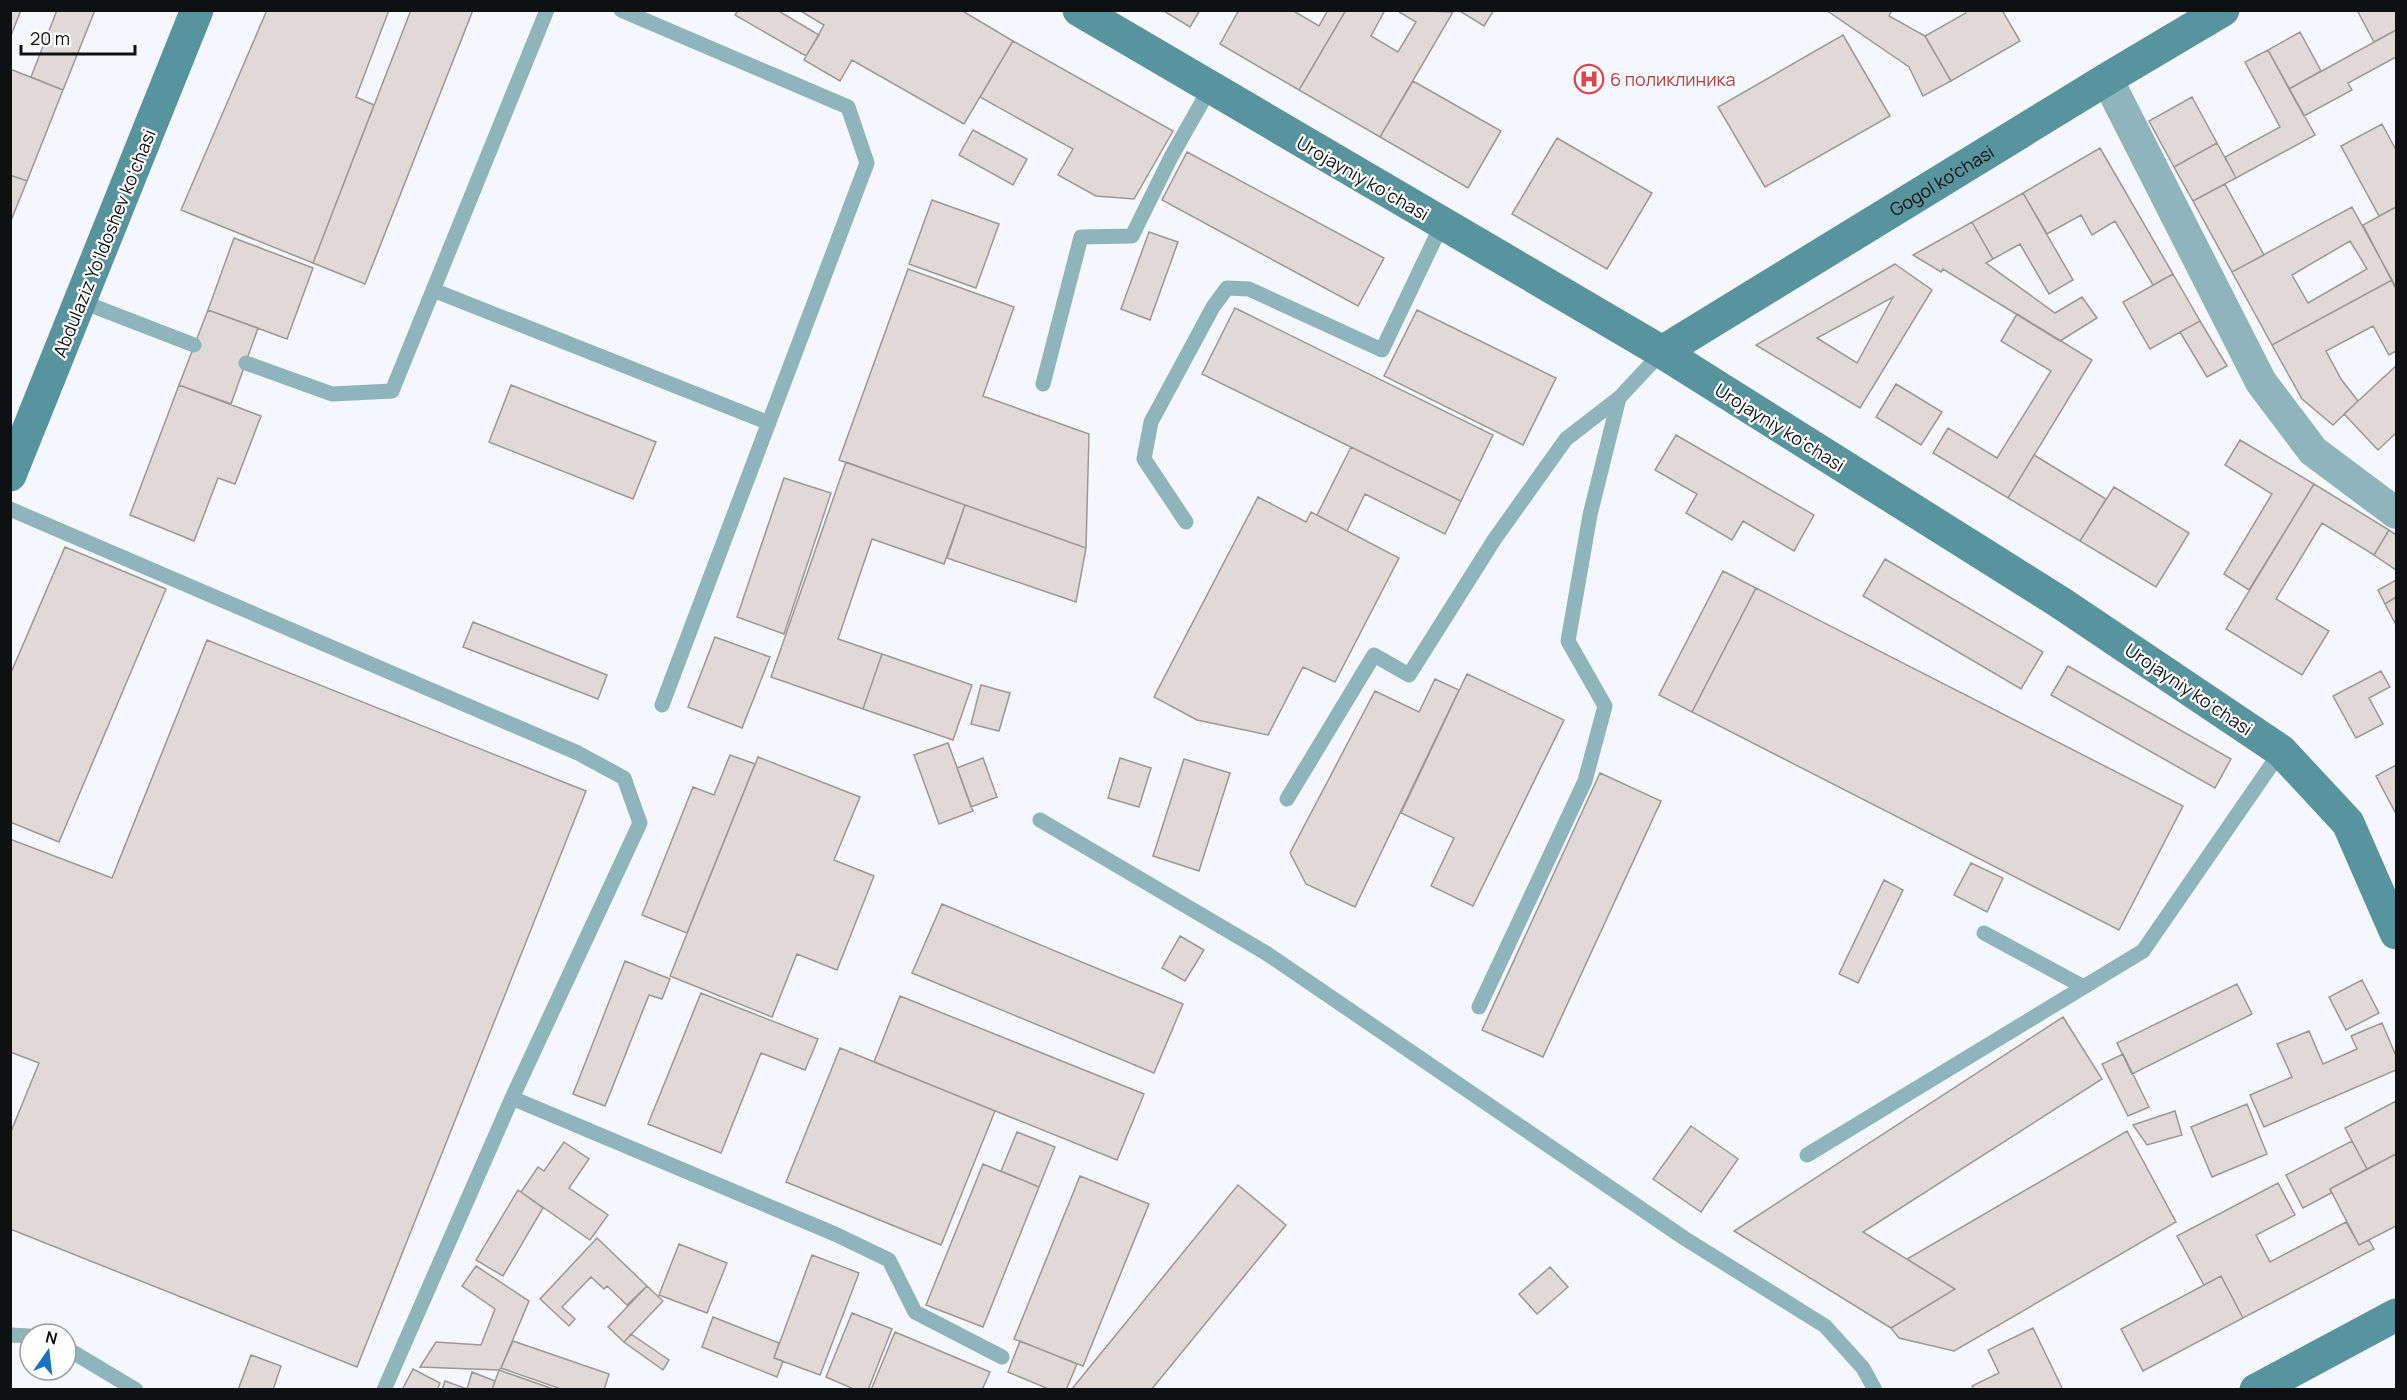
<svg xmlns="http://www.w3.org/2000/svg" width="2407" height="1400" viewBox="0 0 2407 1400" font-family="Manrope,sans-serif">
<style>
.building{fill:#e0d9d7;stroke:#9d9795;stroke-width:1.5;fill-rule:evenodd}
.lines{fill:none;stroke-linecap:round;stroke-linejoin:round}
.lane{stroke:#8eb5bb;stroke-width:15}
.street{stroke:#8eb5bb;stroke-width:32}
.secondary{stroke:#57949d;stroke-width:33}
.labels{text-anchor:middle;dominant-baseline:central;stroke-width:4.5;stroke-linejoin:round;paint-order:stroke}
.health-label{font-size:18px;fill:#be3a42;stroke:#fff;text-anchor:start}
.street-label{font-size:18px;fill:#0f1012;stroke:#fff}
</style>
<rect width="100%" height="100%" fill="#f5f7fc"/>
<!-- building -->
<path class="building" d="M10 10H21L10 38Z
M57 10H95L63 90 31 77Z
M267 10H389L356 97 374 105 313 263 181 210Z
M411 10H473L365 284 313 263Z
M738 10H777L819 35 806 56 735 15Z
M799 10H961L1013 41 964 124 852 60 840 81 804 60 824 25Z
M1162 10H1200L1190 27Z
M1239 10H1292L1319 26 1328 10H1346L1299 90 1220 44Z
M1346 10H1385L1371 36 1398 52 1416 22 1396 10 1453 12 1380 137 1299 90Z
M1458 10H1494L1484 26Z
M1826 10H1892L1889 16 1925 36 1951 81 1923 96 1909 67Z
M1965 10H2002L2020 41 1951 81 1925 36 1966 13Z
M2357 10H2396V30L2374 42Z
M2396 30V57L2348 83 2352 90 2304 116 2289 89Z
M2300 32 2321 71 2289 89 2268 50Z
M1843 35 1890 116 1765 187 1718 107Z
M1013 41 1173 131 1134 199 1096 196 1058 175 1073 149 980 97Z
M2268 50 2315 135 2236 178 2225 157 2280 127 2245 62Z
M10 69 63 90 27 181 10 175Z
M1413 81 1501 131 1468 188 1380 137Z
M2192 97 2217 143 2174 167 2149 121Z
M2382 124 2396 150V207L2379 216 2341 146Z
M973 130 1027 159 1013 185 959 155Z
M1557 138 1652 193 1607 269 1512 214Z
M2217 143 2236 178 2193 201 2174 167Z
M2100 148 2173 274 2153 285 2115 221 2092 235 2081 215 2047 234 2023 193Z
M1187 152 1384 258 1358 306 1162 200Z
M10 175 27 181 10 223Z
M2225 184 2264 255 2232 272 2193 201Z
M2023 193 2073 280 2049 294 2020 244 1993 259 1972 222Z
M932 200 999 224 976 288 909 264Z
M2352 207 2392 280 2272 345 2232 272ZM2350 241 2367 269 2308 303 2292 275Z
M2396 207V289L2363 225Z
M1972 222 1993 259 1986 263 2055 313 2082 297 2097 318 2060 341 1943 269 1941 272 1913 255Z
M1149 232 1178 242 1150 320 1121 309Z
M234 238 313 268 287 339 208 310Z
M1895 264 1932 290 1860 408 1756 345ZM1893 297 1857 363 1817 338Z
M908 269 1014 307 983 396 1089 434 1086 548 839 460Z
M2173 274 2200 321 2150 349 2123 302Z
M2392 280 2396 289V351L2389 355 2373 326 2326 351 2341 379 2358 401 2333 425 2302 399 2272 345Z
M1235 308 1493 435 1461 501 1202 374Z
M208 310 258 328 231 404 179 385Z
M1417 310 1556 378 1523 445 1384 376Z
M2017 314 2092 360 2008 498 1933 453 1948 428 1997 458 2051 371 2001 341Z
M2200 321 2227 366 2207 377 2180 332Z
M2396 366V433L2378 450 2344 414Z
M1896 384 1942 412 1921 445 1876 417Z
M179 385 261 416 235 484 218 478 194 541 130 515Z
M511 385 656 442 633 499 489 442Z
M1676 435 1814 515 1794 551 1743 521 1732 540 1686 513 1697 494 1655 470Z
M2240 440 2314 484 2249 590 2224 574 2272 494 2225 465Z
M1351 447 1461 501 1445 534 1365 494 1347 531 1317 515Z
M2034 455 2106 499 2080 541 2008 498Z
M846 462 965 505 944 564 872 539 838 639 882 654 863 709 771 677Z
M784 478 831 493 784 634 737 617Z
M2314 484 2389 530 2374 555 2322 523 2276 599 2329 631 2302 675 2226 629Z
M2114 487 2189 533 2156 587 2080 541Z
M1258 497 1306 522 1311 512 1399 558 1335 682 1303 667 1268 735 1197 720 1154 697Z
M965 505 1086 548 1076 602 947 558Z
M2389 530 2396 535V570L2374 555Z
M65 547 166 589 59 842 10 822V675Z
M1885 559 2043 652 2021 689 1863 596Z
M1723 571 1756 588 1692 712 1659 695Z
M2396 580V597L2385 604 2378 590Z
M1756 588 2183 806 2119 930 1692 712Z
M2396 597V625L2385 604Z
M473 622 607 675 598 699 463 647Z
M715 637 770 657 742 728 688 707Z
M207 640 586 791 357 1367 10 1229V1134L39 1063 10 1052V839L112 878Z
M882 654 972 685 953 740 863 709Z
M2068 666 2231 759 2215 788 2051 695Z
M2381 671 2390 687 2369 698 2383 724 2356 738 2333 696Z
M1467 674 1564 720 1473 906 1431 886 1454 838 1401 813Z
M1435 679 1459 690 1355 907 1306 884 1290 853 1375 691 1419 712Z
M981 685 1010 693 999 731 971 724Z
M948 743 973 811 939 824 914 755Z
M730 755 755 764 687 933 642 915 693 787 714 795Z
M758 757 860 797 834 860 874 876 837 970 797 954 772 1017 670 976Z
M983 758 997 797 971 807 957 768Z
M1120 758 1151 768 1139 807 1108 798Z
M1184 759 1230 773 1199 871 1153 856Z
M2396 765V814L2376 776Z
M1600 773 1661 801 1543 1057 1482 1030Z
M1971 863 2003 878 1987 912 1954 895Z
M1884 880 1903 890 1858 983 1839 974Z
M942 904 1183 1004 1154 1073 912 973Z
M1180 936 1204 950 1185 981 1162 968Z
M625 961 670 979 662 999 649 995 605 1106 573 1094Z
M2362 980 2379 1013 2346 1030 2329 997Z
M2237 984 2252 1014 2132 1074 2117 1043Z
M701 993 818 1039 805 1070 761 1053 721 1153 648 1124Z
M900 996 1144 1094 1117 1160 874 1062Z
M2063 1017 2102 1079 1863 1232 1955 1289 1891 1328 1734 1231Z
M2382 1023 2396 1056V1070L2264 1127 2250 1095 2292 1077 2277 1044 2309 1031 2323 1064 2357 1049 2351 1036Z
M840 1048 995 1111 941 1245 786 1182Z
M2123 1054 2149 1107 2128 1116 2102 1064Z
M2396 1101V1154L2367 1169 2345 1128Z
M2247 1104 2267 1154 2212 1177 2191 1127Z
M2175 1111 2182 1135 2147 1145 2133 1125Z
M1691 1126 1738 1159 1701 1212 1653 1179Z
M2127 1131 2176 1222 1954 1351 1899 1338 1891 1328 1955 1289 1907 1259Z
M1017 1132 1055 1147 1039 1187 1001 1171Z
M2352 1141 2367 1169 2330 1189 2331 1193 2303 1208 2286 1175Z
M564 1142 589 1159 569 1188 608 1215 590 1240 521 1192 538 1167 544 1171Z
M2396 1154V1226L2359 1245 2330 1189Z
M983 1164 1039 1187 983 1327 926 1305Z
M1080 1176 1149 1204 1083 1366 1014 1339Z
M2278 1183 2295 1215 2256 1235 2270 1262 2346 1222 2359 1245 2369 1240 2374 1249 2243 1318 2221 1276 2204 1285 2177 1236Z
M1238 1185 1286 1225 1151 1390H1071Z
M518 1190 543 1208 503 1276 476 1260Z
M597 1238 647 1286 627 1305 607 1286 604 1289 591 1277 562 1307 575 1319 569 1326 540 1299Z
M679 1244 727 1263 707 1313 659 1295Z
M812 1255 859 1273 820 1375 774 1358Z
M476 1266 529 1301 501 1368 499 1370 420 1367 436 1342 481 1345 495 1309 462 1286Z
M1550 1267 1568 1287 1537 1314 1519 1294Z
M2221 1276 2243 1318 2143 1371 2121 1329Z
M647 1286 663 1301 624 1342 608 1327Z
M852 1313 892 1329 868 1390H856L826 1377Z
M713 1317 779 1343 774 1358 783 1361 777 1377 702 1347Z
M2033 1328 2063 1390H1974L1972 1386 1999 1373 1988 1350Z
M895 1332 990 1372 982 1390H871Z
M631 1334 669 1360 663 1370 624 1342Z
M513 1341 609 1374 604 1390H564L501 1368Z
M1020 1341 1077 1364 1066 1390H1051L1008 1372Z
M251 1355 281 1366 273 1390H238Z
M413 1369 440 1383 437 1390H402Z
M499 1370 556 1390H492Z
M472 1372 495 1381 492 1390H442L445 1381 467 1389Z"/>
<g class="lines">
<!-- lane -->
<path class="lane" d="M621 10 848 107 867 163 662 705
M433 290 769 423
M80 301 194 345
M246 363 332 394 392 391 547 10
M1043 384 1081 237 1132 236 1171 157 1210 88
M10 509 578 753 624 778 640 823 512 1098 384 1390
M1186 522 1144 459 1151 422 1213 307 1227 288 1249 289 1382 350 1442 224
M1287 799 1374 655 1409 675 1494 540 1566 439 1619 398
M1040 820 1266 953 1684 1238 1825 1326 1863 1368 1875 1390
M1984 933 2084 987
M1479 1007 1585 781 1605 706 1568 641 1590 515 1619 398 1662 352
M512 1098 835 1234 889 1260 915 1312 1002 1357
M1807 1155 2143 951 2281 751
M10 1335 30 1336
M66 1348 136 1390"/>
<!-- street -->
<path class="street" d="M2107 79 2261 382 2313 451 2396 513"/>
<!-- secondary -->
<g class="secondary">
<path d="M1079 10 1662 352 2061 603 2281 751 2348 823 2396 933"/>
<path id="s1" d="M1662 352 2107 79 2223 10"/>
<path d="M10 475 197 10"/>
<path d="M2256 1390 2396 1315"/>
</g>
</g>
<!-- icons -->
<defs>
<g id="hospital-ring" transform="scale(1.5)"><circle r="9.5" fill="#fff" stroke="#e0444e" stroke-width="1.5"/><path d="M-5-5h3v3.5h4V-5h3V5h-3V1.5h-4V5h-3Z" fill="#e0444e"/></g>
</defs>
<g fill-rule="evenodd">
<use href="#hospital-ring" x="1589" y="79"/>
</g>
<g class="labels">
<!-- health labels -->
<g class="health-label">
<text x="1610" y="79">6 поликлиника</text>
</g>
<!-- street labels -->
<g class="street-label">
<text transform="translate(1363 178) rotate(30)">Urоjayniy koʻchasi</text>
<text stroke="none"><textPath href="#s1" startOffset="328">Gogol ko'chasi</textPath></text>
<text transform="translate(104 243) rotate(-68)">Abdulaziz Yoʻldoshev koʻchasi</text>
<text transform="translate(1780 427) rotate(32)">Urоjayniy koʻchasi</text>
<text transform="translate(2189 689) rotate(34)">Urоjayniy koʻchasi</text>
</g>
</g>
<!-- border -->
<rect width="2407" height="1400" fill="none" stroke="#0f1012" stroke-width="24"/>
<!-- north arrow -->
<g transform="translate(48 1352) rotate(14)"><circle r="28" fill="#ffffff" stroke="#9f9fa0" stroke-width="1.5"/>
<path d="M0-4.5L10 22L0 15L-10 22Z" fill="#1674c0"/>
<text y="-9" font-size="16" font-weight="bold" text-anchor="middle" fill="#0f1012">N</text>
</g>
<!-- scale -->
<path d="M21 45v9h114v-9" fill="none" stroke="#0f1012" stroke-width="3"/>
<text x="30" y="45" font-size="18" fill="#0f1012" stroke="#ffffff" stroke-width="4.5" paint-order="stroke">20 m</text>
</svg>
